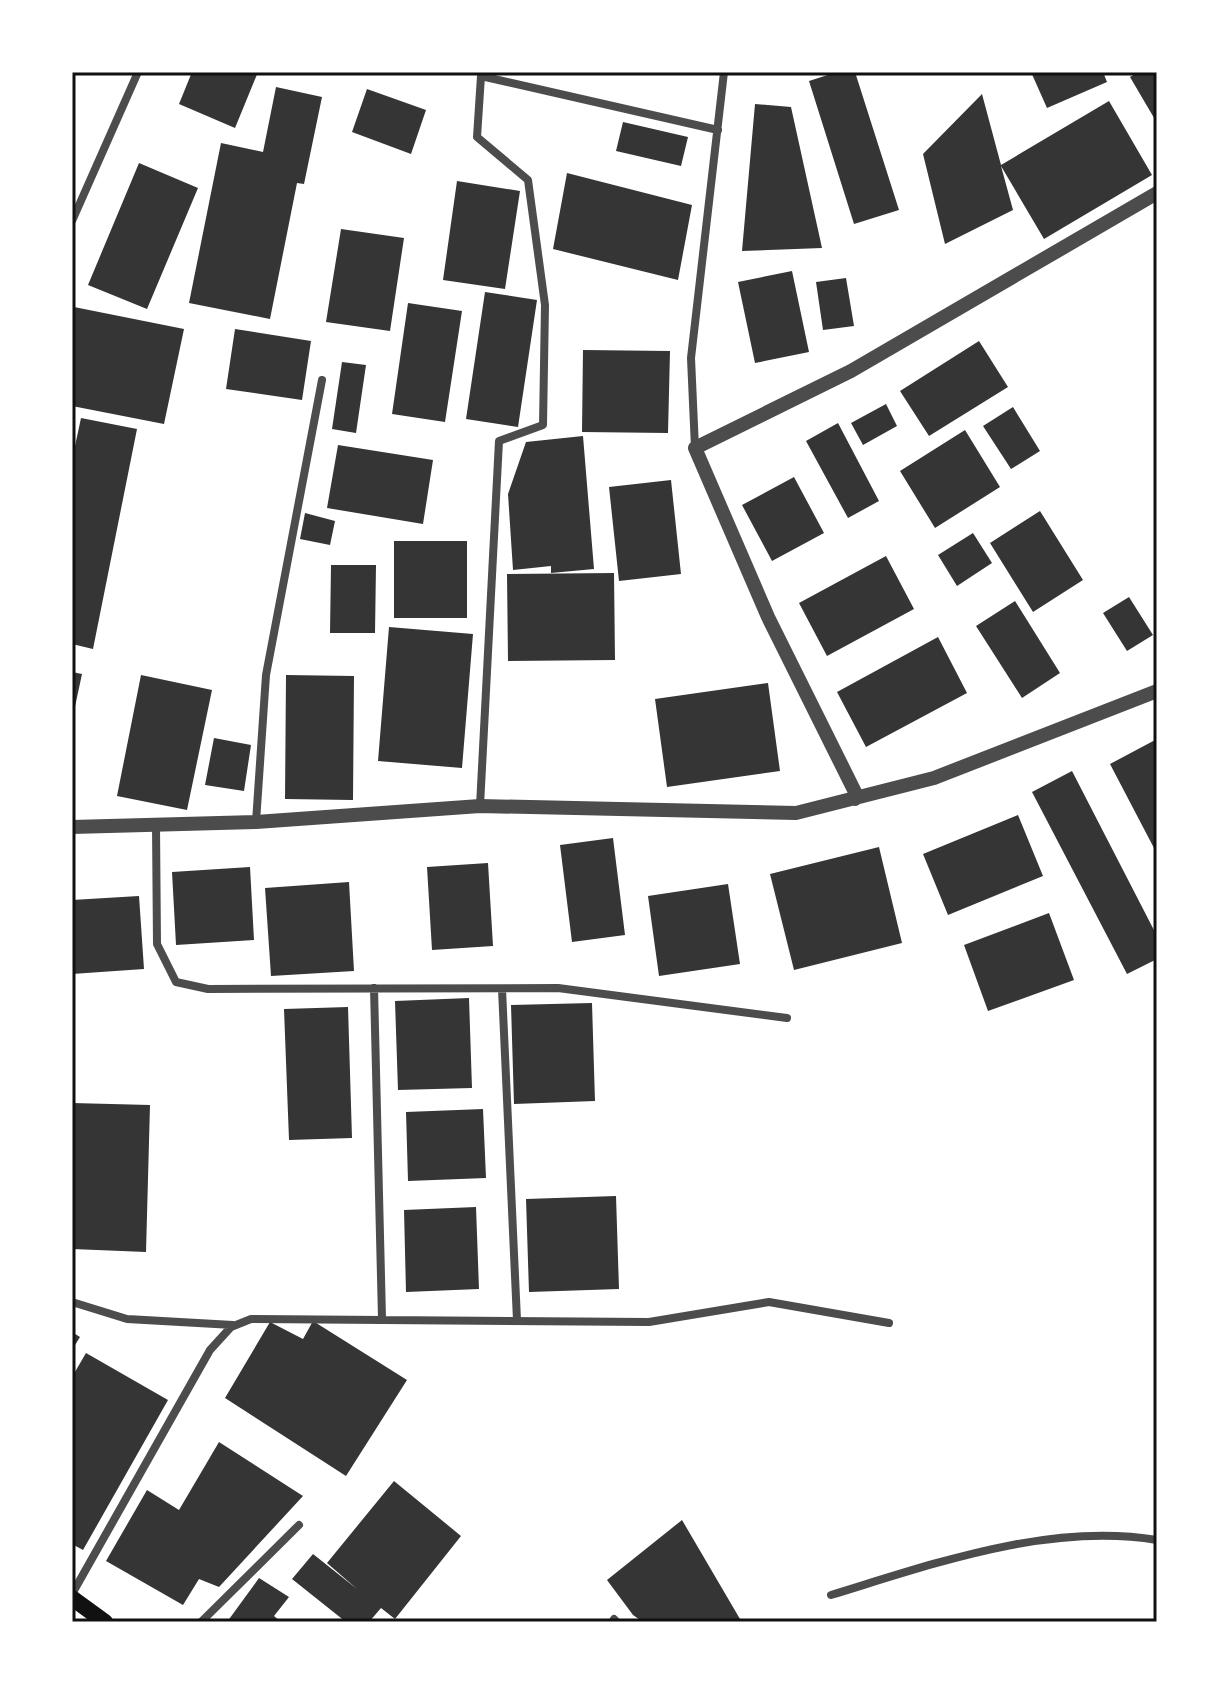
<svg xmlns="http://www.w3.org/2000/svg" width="1229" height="1694" viewBox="0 0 1229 1694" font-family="'Varela Round',sans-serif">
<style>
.building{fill:#353535}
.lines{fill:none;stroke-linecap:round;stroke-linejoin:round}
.minor{stroke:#4c4c4c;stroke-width:8}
.tertiary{stroke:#4c4c4c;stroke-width:14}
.secondary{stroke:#111;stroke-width:16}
.neatline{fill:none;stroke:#111;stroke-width:3}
</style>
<rect width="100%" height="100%" fill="#fff"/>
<!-- building -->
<path class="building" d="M192 72H258L235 128 179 104Z
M837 72H855L899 210 854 224 809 81Z
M1031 72H1103L1107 82 1047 108Z
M1138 72H1157V123L1130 77Z
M276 87 322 97 304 184 297 183 270 319 189 303 221 143 263 152Z
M367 89 426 110 411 154 352 132Z
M982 94 1001 165 1109 101 1152 175 1044 239 1001 166 1013 210 945 244 923 154Z
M755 104 791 107 822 248 742 251Z
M623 122 688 137 681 166 616 151Z
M139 163 198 188 147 309 88 285Z
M567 173 692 205 678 280 553 249Z
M457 181 520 191 505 289 443 280Z
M341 229 404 238 390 331 326 322Z
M792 271 809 352 755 363 738 282Z
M846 278 854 326 823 330 816 282Z
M485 292 537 300 518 427 466 419Z
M408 303 462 311 445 422 392 414Z
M74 307 184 329 164 424 72 406Z
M235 329 311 341 302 400 226 389Z
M979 341 1008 387 929 436 900 391Z
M583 350 670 351 668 433 582 432Z
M342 362 366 365 356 433 332 429Z
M886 404 897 426 863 445 851 423Z
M1013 407 1040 451 1011 469 983 426Z
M81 418 137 429 93 649 72 644V460Z
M838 423 879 501 848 518 806 441Z
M965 430 1000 487 935 528 900 471Z
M583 436 594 569 551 573V566L513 570 508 494 526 442Z
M338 445 433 460 423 524 327 508Z
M794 477 824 533 772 561 742 505Z
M671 480 681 574 619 581 609 487Z
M1040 511 1083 580 1033 612 990 543Z
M305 513 335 521 330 545 300 539Z
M973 533 992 563 957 586 938 555Z
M394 541H467V618H394Z
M886 556 914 609 827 656 799 603Z
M331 565H376L375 633H330Z
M614 573 615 660 508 661 507 574Z
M1129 597 1153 635 1127 651 1103 613Z
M1015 601 1060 673 1022 698 976 626Z
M389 627 473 634 462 768 378 761Z
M938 637 967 693 866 747 837 692Z
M72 672 82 674 73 716H72Z
M141 675 212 690 187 810 117 796Z
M286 675 354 676 353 800 285 799Z
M768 683 780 771 667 787 655 699Z
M214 738 251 745 244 791 205 785Z
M1157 739V849L1155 850 1110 764Z
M1072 771 1157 936V959L1127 974 1032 792Z
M1018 815 1043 876 948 915 923 854Z
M613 838 625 935 572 942 560 845Z
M879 847 902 943 794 970 770 874Z
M488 863 493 946 432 950 427 867Z
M250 867 254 940 176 945 172 872Z
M349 882 354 971 271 976 265 888Z
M728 884 740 964 659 976 648 896Z
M139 896 144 969 72 974V900Z
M1049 913 1074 980 988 1011 964 945Z
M469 998 472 1088 398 1090 395 1001Z
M592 1003 595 1101 514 1104 511 1005Z
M348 1007 352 1138 289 1140 284 1009Z
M72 1103 150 1105 146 1252 72 1249Z
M483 1109 486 1178 408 1181 406 1112Z
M616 1196 619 1289 529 1292 526 1199Z
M476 1207 479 1289 406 1292 404 1210Z
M313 1321 407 1380 346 1476 225 1398 270 1322 303 1339Z
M72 1332 80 1337 72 1350Z
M86 1353 168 1400 83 1550 72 1544V1377Z
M219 1442 303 1496 219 1587 199 1579 183 1605 106 1561 147 1490 179 1510Z
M394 1481 461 1536 395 1619 381 1608 369 1622H346L292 1579 313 1554 357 1589 327 1563Z
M682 1520 740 1619 737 1622H643L633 1615 607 1580Z
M259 1578 289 1597 274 1616 281 1622H227Z"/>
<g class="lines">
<!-- minor -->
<path class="minor" d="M72 221 138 72
M695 448 691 358 724 72
M480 806 499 441 543 425 545 305 528 180 477 137 481 76 718 130
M256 822 266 675 322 380
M156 826 157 944 176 982 208 989 558 988 787 1018
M374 988 382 1318
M502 989 517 1320
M72 1302 127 1319 233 1325
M72 1594 210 1350 231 1327 251 1319 649 1322 769 1302 889 1323
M831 1595C933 1564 1049 1522 1157 1540
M614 1619 617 1622
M201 1622 299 1525"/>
<!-- tertiary -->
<path class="tertiary" d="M855 799 856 794 768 617 695 448 851 371 1157 193
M72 827 256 822 480 806 796 813 934 778 1157 691"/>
<!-- secondary -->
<path class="secondary" d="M72 1598 105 1622"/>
</g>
<!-- border -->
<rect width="1229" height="1694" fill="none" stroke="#ffffff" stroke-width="148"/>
<rect x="74" y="74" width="1081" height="1546" class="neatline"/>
</svg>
